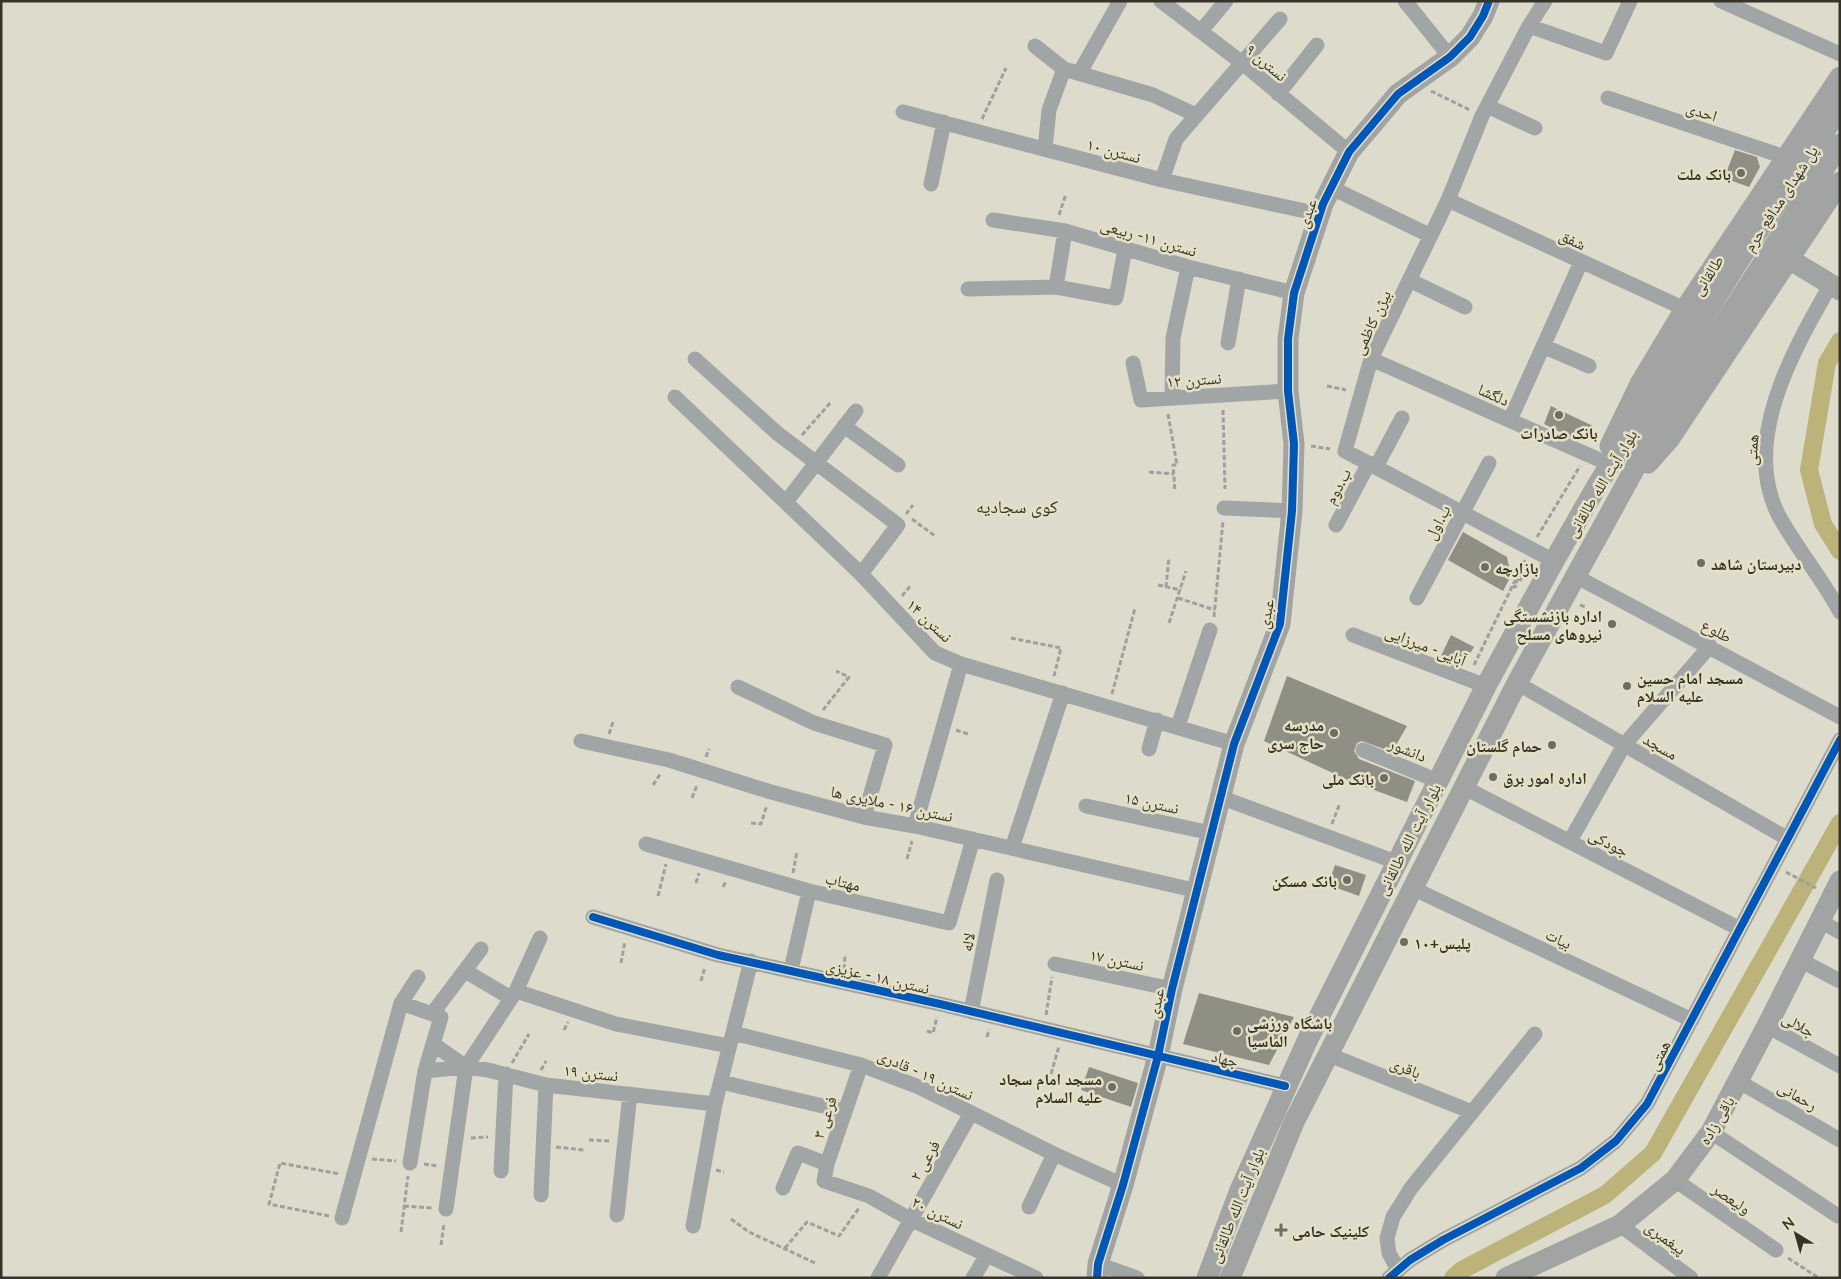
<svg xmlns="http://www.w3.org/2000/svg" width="1841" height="1279" viewBox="0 0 1841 1279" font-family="Lato,'Noto Naskh Arabic',sans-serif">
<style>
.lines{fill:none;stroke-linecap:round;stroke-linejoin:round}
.canal{stroke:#bbb379;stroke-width:18}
.building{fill:#908f83}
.path{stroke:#9ea09c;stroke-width:3;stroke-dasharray:5 2.5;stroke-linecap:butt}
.street{stroke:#a2a5a5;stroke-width:15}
.secondary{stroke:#a1a4a2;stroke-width:21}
.cycleway-casing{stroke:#e4e0c5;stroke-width:11}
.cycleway{stroke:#0057b8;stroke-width:8}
.poi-dot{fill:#706e63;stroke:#e4e0c5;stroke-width:2}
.labels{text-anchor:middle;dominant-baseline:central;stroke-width:5;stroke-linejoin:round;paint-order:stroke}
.street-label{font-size:16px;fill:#36342a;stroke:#e4e0c5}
.poi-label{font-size:16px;font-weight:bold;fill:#36342a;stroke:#e4e0c5;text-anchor:end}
.neighbourhood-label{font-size:18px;fill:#36342a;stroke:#e4e0c5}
</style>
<rect width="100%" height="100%" fill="#dddbcc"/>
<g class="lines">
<!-- canal -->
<path class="canal" d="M1840 341 1827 363 1809 470 1823 524 1840 551
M1453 1278 1462 1270 1605 1195 1653 1153 1840 823"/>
</g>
<!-- building -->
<path class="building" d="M1735 150 1757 157 1760 167 1749 187 1724 178Z
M1551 406 1593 426 1586 437 1572 438 1544 424Z
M1463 532 1507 557 1511 576 1503 591 1448 560Z
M1451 635 1474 647 1465 662 1458 665 1440 658Z
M1287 676 1407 726 1392 752 1362 741 1357 743 1354 751 1359 759 1415 781 1407 802 1352 782 1264 741Z
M1335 865 1366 875 1359 896 1328 885Z
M1199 993 1294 1017 1269 1065 1183 1044Z
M1089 1067 1138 1083 1131 1107 1081 1090Z"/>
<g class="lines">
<!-- path -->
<path class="path" d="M1431 91 1470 110
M982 119 1006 68
M1059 215 1066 194
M1327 386 1346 390
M1223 410 1225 489
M1168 414 1177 465H1173L1175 491
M802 435 831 402
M1311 446 1330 449
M1149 472 1174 474
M906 514 913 505
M912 519 935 536
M1537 537 1580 466
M1519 573 1523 575 1520 581
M1158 585 1181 590
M1517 586 1514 587 1521 573 1527 576
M1166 587 1169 557
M902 596 911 585
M1178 598 1215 610
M1580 605 1586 607
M1214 617 1223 521
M1169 623 1186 571
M1011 638 1061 648 1054 676
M1474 665 1525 560
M1112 694 1135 608
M823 710 849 677 836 671
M956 730 968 734
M609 734 613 722
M706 757 709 749
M653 785 661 773
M692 798 697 785
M751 823 761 824 767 805
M1332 824 1340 803
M907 859 912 841
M1786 872 1816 888
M793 873 797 851
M696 883 699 873
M723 887 726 881
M658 896 666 864
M621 963 625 941
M844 969 845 956
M701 981 705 967
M1046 1015 1052 977
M564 1030 568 1022
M927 1031 933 1033 937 1017
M987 1037 989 1029
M512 1063 529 1034
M541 1070 546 1061
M1051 1074 1059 1046
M471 1138 488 1137
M589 1140 611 1141
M556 1147 584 1150
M372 1159 396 1161
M424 1164 438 1166
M716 1170 724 1172
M404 1206 432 1208
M329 1216 269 1204 280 1163 340 1174
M731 1219 749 1232 815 1263
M401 1232 408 1176
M441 1245 444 1223
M785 1248 807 1222 839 1236 859 1208
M1788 1258 1819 1278"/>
<!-- street -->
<path class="street" d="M1161 1 1241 62 1349 152
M1405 1 1450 57
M1545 1 1529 26 1482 116 1448 200 1371 359 1345 451 1554 561
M1721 1 1840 54
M1529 26 1606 53 1630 1
M1201 31 1226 1
M1035 46 1064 69 1153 95 1196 115
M1080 72 1120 1
M1278 94 1317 45
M1608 98 1785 157
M1487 106 1535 128
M903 112 1162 180 1319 214
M1045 149 1049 110 1064 69
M1162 180 1176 139 1280 19
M931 184 944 122
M1330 187 1429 235
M1448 200 1685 309
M993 220 1065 231 1188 267 1294 293
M1409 280 1465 307
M1831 284C1794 349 1740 441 1779 516 1797 549 1822 578 1840 612
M1056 287 1065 231
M968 289 1056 287 1116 298 1125 249
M1228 343 1239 279
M1543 346 1589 366
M695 359 777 433 898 525 861 574
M1371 359 1602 461
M1133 363 1141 400 1288 391
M675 397 861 574 935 653 961 664 1234 744
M1172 397 1173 338 1188 267
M1510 420 1581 262
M844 426 898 465
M1376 467 1402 418
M786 502 856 411
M1224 508 1292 511
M1336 525 1369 463
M1577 577 1840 717
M1417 598 1489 463
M1353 635 1486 686
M1517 683 1788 839
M738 687 814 723 885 745 864 817
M1178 726 1210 630
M581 741 669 760 771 792 864 817 915 826 1198 891
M1149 749 1157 720
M1363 750 1438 781
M1463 787 1740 929
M1220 797 1396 862
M1086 806 1211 833
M915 826 961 664
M1570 841 1624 745 1710 646
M646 844 809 891 949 923 973 839
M1012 848 1063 693
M1412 888 1692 1020
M593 917 718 955 940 1004 1285 1086
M1820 921 1840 932
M1800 960 1840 981
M1055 964 1172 989
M791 970 809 891
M465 971 511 998
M516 991 616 1024 729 1046
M401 1003 441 1017 425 1071 410 1163
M971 1012 997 880
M432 1014 481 949
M1767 1026 1840 1066
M733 1033 861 1065 919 1087 1054 1154 1123 1185
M433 1044 466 1067
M1327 1054 1472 1112
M861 1065 827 1164 824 1181 869 1196 910 1219 1036 1278
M425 1071 466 1067 488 1070 546 1085 715 1104
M1738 1081 1840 1140
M721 1082 844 1111
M1711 1132 1838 1216
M501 1171 506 1074
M1675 1180 1776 1250
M783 1188 798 1153 827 1164
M541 1195 546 1085
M1029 1207 1054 1154
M446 1209 466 1067 516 991 540 938
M617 1215 630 1094
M342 1218 401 1003 418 977
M1620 1225 1691 1278
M693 1226 715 1104 751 961
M1098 1264 1137 1278
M1398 1270 1389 1253 1387 1238 1393 1217 1411 1188 1535 1034
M878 1278 971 1113
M973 1278 987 1255
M1389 1278 1410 1260 1443 1240 1581 1168 1616 1141 1647 1104 1840 740"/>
<!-- secondary -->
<path class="secondary" d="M1789 259 1840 290
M1610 446 1640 384 1685 309 1840 77
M1648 463 1670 438 1840 182
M1097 1278 1098 1264 1123 1185 1158 1056 1172 989 1234 744 1280 624 1292 511 1294 444 1288 391V339L1294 293 1323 204 1349 152 1398 94 1450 57 1470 37 1483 16 1489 1
M1207 1278 1240 1190 1308 1039 1486 686 1554 561 1598 484 1748 246 1840 108
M1230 1278 1294 1122 1517 683 1658 426 1840 144
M1506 1278 1620 1225 1675 1180 1711 1132 1767 1026 1840 881"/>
<!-- cycleway casing -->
<g class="cycleway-casing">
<path id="cycleway" d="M593 917 718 955 940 1004 1285 1086
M1097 1278 1098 1264 1123 1185 1158 1056 1172 989 1234 744 1280 624 1292 511 1294 444 1288 391V339L1294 293 1323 204 1349 152 1398 94 1450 57 1470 37 1483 16 1489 1
M1389 1278 1410 1260 1443 1240 1581 1168 1616 1141 1647 1104 1840 740"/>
</g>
<!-- cycleway -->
<use href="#cycleway" class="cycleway"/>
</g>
<!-- markers -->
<g class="poi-dot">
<circle cx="1741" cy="173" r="5"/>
<circle cx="1559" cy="415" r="5"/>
<circle cx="1701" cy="563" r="5"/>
<circle cx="1485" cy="567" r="5"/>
<circle cx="1612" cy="624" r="5"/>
<circle cx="1627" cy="686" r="5"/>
<circle cx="1334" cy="733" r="5"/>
<circle cx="1552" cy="745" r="5"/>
<circle cx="1493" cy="777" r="5"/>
<circle cx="1384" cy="778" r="5"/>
<circle cx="1347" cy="880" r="5"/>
<circle cx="1404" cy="942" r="5"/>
<circle cx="1237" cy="1031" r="5"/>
<circle cx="1112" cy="1087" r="5"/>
<path d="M1278.5 1222.5h5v5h5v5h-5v5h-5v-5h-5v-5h5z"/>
</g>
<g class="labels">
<!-- street labels -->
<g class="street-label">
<text transform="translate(1267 62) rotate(40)">نسترن ۹</text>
<text transform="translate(1702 111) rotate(18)">احدی</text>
<text transform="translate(1114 150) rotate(15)">نسترن ۱۰</text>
<text transform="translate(1780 198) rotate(-57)">پل شهدای مدافع حرم</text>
<text transform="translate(1306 213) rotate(-71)">عبدی</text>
<text transform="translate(1149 237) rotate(16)">نسترن ۱۱- ربیعی</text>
<text transform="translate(1573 239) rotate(25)">شفق</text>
<text transform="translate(1707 275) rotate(-57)">طالقانی</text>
<text transform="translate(1371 322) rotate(-65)">بیژن کاظمی</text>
<text transform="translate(1194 379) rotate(-4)">نسترن ۱۲</text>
<text transform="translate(1494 394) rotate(24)">دلگشا</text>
<text transform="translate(1751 450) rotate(-86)">همتی</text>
<text transform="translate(1601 483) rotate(-59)">بلوار آیت الله طالقانی</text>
<text transform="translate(1337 486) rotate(-62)">ب.دوم</text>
<text transform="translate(1437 522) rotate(-62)">ب.اول</text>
<text transform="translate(1265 614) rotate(-79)">عبدی</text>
<text transform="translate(930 620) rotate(43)">نسترن ۱۴</text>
<text transform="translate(1717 630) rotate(28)">طلوع</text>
<text transform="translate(1426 645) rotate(21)">آبایی- میرزایی</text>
<text transform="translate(1661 746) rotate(30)">مسجد</text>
<text transform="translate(1408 749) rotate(22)">دانشور</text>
<text transform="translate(1152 802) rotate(12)">نسترن ۱۵</text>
<text transform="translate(892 803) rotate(12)">نسترن ۱۶ - ملایری ها</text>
<text transform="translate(1408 839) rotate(-63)">بلوار آیت الله طالقانی</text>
<text transform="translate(1609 842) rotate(27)">جودکی</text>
<text transform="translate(843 881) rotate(13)">مهتاب</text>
<text transform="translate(1559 938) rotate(25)">بیات</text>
<text transform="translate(967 942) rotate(-79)">لاله</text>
<text transform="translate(1117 959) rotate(12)">نسترن ۱۷</text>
<text transform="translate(878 976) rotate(13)">نسترن ۱۸ - عزیزی</text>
<text transform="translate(1155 1003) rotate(-78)">عبدی</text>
<text transform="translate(1799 1024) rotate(29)">جلالی</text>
<text transform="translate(1658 1055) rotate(-62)">همتی</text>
<text transform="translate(1225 1058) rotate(13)">جهاد</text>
<text transform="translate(1406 1067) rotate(22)">باقری</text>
<text transform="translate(591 1072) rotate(6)">نسترن ۱۹</text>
<text transform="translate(926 1074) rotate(24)">نسترن ۱۹ - قادری</text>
<text transform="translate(1798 1095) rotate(30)">رحمانی</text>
<text transform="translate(824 1117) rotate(-71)">فرعی ۳</text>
<text transform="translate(1716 1120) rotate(-59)">باقی زاده</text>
<text transform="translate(924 1160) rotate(-60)">فرعی ۲</text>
<text transform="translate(1732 1198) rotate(34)">ولیعصر</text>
<text transform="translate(1236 1205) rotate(-68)">بلوار آیت الله طالقانی</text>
<text transform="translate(938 1212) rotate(26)">نسترن ۲۰</text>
<text transform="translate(1666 1237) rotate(36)">پیغمبری</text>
</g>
<!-- poi labels -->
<g class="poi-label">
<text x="1731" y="173">بانک ملت</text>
<text x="1559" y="432" text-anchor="middle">بانک صادرات</text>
<text x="1711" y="563" text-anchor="start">دبیرستان شاهد</text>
<text x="1495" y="567" text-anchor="start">بازارچه</text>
<text x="1602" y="615">اداره بازنشستگی<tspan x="1602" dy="18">نیروهای مسلح</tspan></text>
<text x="1637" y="677" text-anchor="start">مسجد امام حسین<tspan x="1637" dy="18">علیه السلام</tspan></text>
<text x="1324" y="724">مدرسه<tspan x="1324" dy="18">حاج سری</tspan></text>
<text x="1542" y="745">حمام گلستان</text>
<text x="1503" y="777" text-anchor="start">اداره امور برق</text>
<text x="1374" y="778">بانک ملی</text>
<text x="1337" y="880">بانک مسکن</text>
<text x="1414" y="942" text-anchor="start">پلیس+۱۰</text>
<text x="1247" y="1022" text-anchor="start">باشگاه ورزشی<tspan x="1247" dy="18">الماسیا</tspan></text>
<text x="1102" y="1078">مسجد امام سجاد<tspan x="1102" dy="18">علیه السلام</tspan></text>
<text x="1292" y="1230" text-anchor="start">کلینیک حامی</text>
</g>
<!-- neighbourhood labels -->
<g class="neighbourhood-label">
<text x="1017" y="506">کوی سجادیه</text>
</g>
</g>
<!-- border -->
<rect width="1841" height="1279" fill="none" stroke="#36342a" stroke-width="5"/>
<!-- north arrow -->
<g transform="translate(1796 1234) rotate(323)" stroke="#e4e0c5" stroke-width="4" paint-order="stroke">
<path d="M0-4L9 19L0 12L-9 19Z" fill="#36342a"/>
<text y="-8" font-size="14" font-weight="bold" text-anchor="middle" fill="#36342a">N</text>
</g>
</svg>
